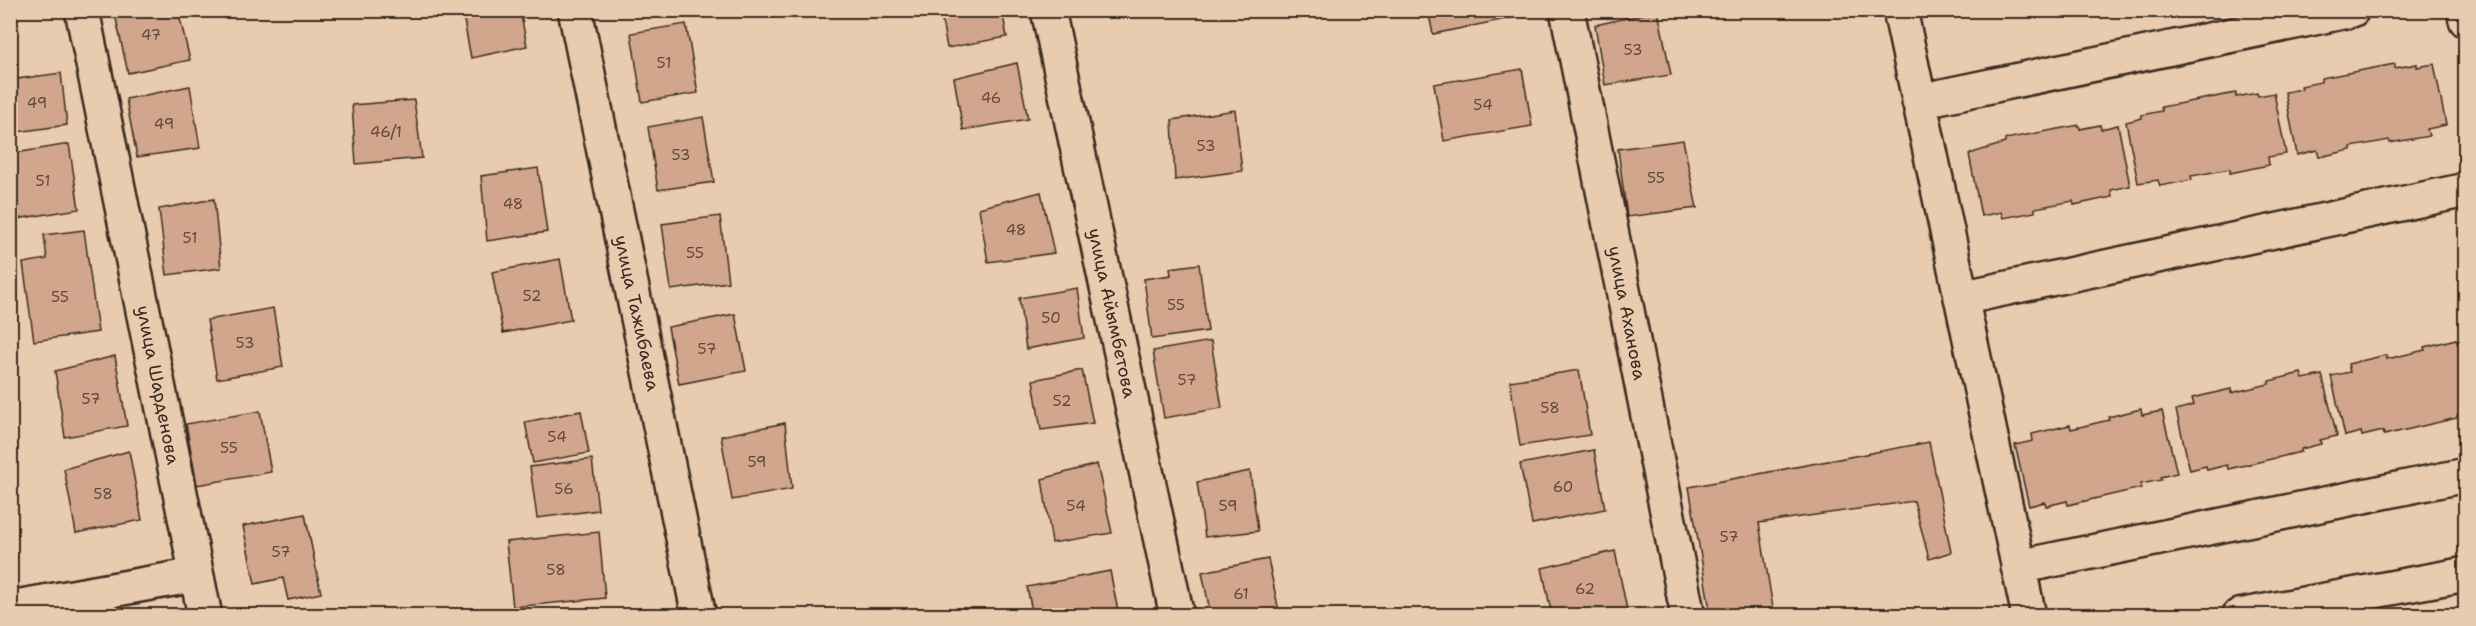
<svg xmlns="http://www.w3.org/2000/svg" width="2476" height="626" viewBox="0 0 2476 626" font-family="'Shantell Sans',sans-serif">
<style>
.building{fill:#d2a68d;stroke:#3b2a1e;stroke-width:1.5}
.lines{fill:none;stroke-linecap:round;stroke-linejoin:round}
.minor-casing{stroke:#3b2a1e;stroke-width:38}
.minor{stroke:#e9ccb0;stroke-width:33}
.labels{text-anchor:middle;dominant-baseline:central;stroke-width:5;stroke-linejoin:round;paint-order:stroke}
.number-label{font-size:15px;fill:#61493a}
.street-label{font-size:18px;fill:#3b2a1e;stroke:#e9ccb0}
</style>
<rect width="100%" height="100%" fill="#e9ccb0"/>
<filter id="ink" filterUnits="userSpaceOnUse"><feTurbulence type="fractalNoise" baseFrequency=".0167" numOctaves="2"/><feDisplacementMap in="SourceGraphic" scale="12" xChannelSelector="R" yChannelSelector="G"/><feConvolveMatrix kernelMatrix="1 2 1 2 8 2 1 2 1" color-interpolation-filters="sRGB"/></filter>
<g filter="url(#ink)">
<!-- building -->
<path class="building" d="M114 10H178L190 60 128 73Z
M462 10H520L527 46 471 58Z
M940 10H1002L1007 37 947 48Z
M1428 10H1509L1511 18 1433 34Z
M1658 11 1671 75 1605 85 1595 25Z
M686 24 698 93 642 102 631 33Z
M1017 63 1028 119 963 130 954 78Z
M2395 64V68L2417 64V67L2434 64 2446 125 2427 129 2429 136 2390 143 2389 140 2351 147V150L2319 157 2317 150 2297 155 2285 92 2302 89 2301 86 2321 82V78Z
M1522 69 1532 126 1444 141 1434 84Z
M61 73 67 125 10 133V80Z
M190 86 200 148 137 157 126 99Z
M2236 93V97L2257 93 2258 96 2274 93 2286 154 2268 157 2269 165 2230 173V169L2191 176 2192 180 2160 186 2158 180 2138 183 2126 122 2142 118 2141 115 2162 111 2161 107Z
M414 100 422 158 356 164 352 105Z
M1235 110 1242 171 1175 180 1172 120Z
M703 117 714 182 658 190 648 127Z
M2079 125 2080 129 2100 125 2101 129 2118 125 2130 186 2111 190 2112 197 2074 205 2073 201 2035 208V212L2003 218 2001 212 1981 216 1969 154 2005 143V139Z
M1683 140 1697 208 1627 217 1618 149Z
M69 144 79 209 10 220V154Z
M538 168 547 232 487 241 481 176Z
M1041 192 1054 253 988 262 979 208Z
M214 199 221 268 167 275 159 209Z
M720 216 728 282 671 290 662 224Z
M84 230 98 332 34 341 23 263 47 259 44 235Z
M560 259 571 320 503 333 492 272Z
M1199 264 1208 331 1152 339 1144 279 1171 275 1170 268Z
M1077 288 1084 338 1026 349 1019 298Z
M273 308 283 367 217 379 207 320Z
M735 314 746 371 679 384 668 327Z
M2456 339 2458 345 2466 344V413L2457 415V418L2384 435 2383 431 2362 436 2361 432 2345 436 2331 376 2350 372 2348 364 2386 355 2387 359 2425 350 2424 347Z
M1211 341 1222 408 1164 418 1153 351Z
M115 356 127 426 65 437 55 371Z
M1082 370 1093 423 1041 430 1033 380Z
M1579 370 1590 435 1520 446 1510 381Z
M2301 373 2303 379 2322 375 2337 436 2320 440 2321 444 2301 449V452L2228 469 2227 465 2207 470 2206 466 2190 470 2176 410 2194 405 2192 398 2231 389V393L2269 384V381Z
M2141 409 2142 415 2162 411 2177 473 2160 477 2161 480 2141 484V488L2068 505 2067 501 2046 506 2045 502 2029 506 2015 445 2033 441 2032 434 2070 425 2071 429 2109 420 2108 417Z
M260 411 271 472 197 485 186 424Z
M581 411 589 453 533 463 525 422Z
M785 423 792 489 732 500 721 436Z
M1929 442 1951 552 1929 559 1914 501 1759 523 1773 608 1736 616H1711L1689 487Z
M1594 450 1605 509 1532 524 1520 464Z
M129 451 142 520 76 533 64 469Z
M592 459 598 510 537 518 530 467Z
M1097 464 1112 533 1052 543 1042 479Z
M1250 471 1258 531 1205 537 1197 482Z
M305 514 321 593 288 600 283 578 255 584 243 526Z
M599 532 605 598 513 607 506 542Z
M1615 551 1627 610 1603 616H1552L1542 568Z
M1268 559 1280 616H1211L1202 572Z
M1110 571 1119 616H1033L1027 587Z"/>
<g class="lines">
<!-- minor casing -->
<g class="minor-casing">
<path id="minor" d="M82 10 205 616
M575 10 699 616
M1048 10 1177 616
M1567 10 1688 616
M1900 10 2029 616
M2464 10 2466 20
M1919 101 2352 10
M1961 298 2466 190
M2018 567 2466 475
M10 608 196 575
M2239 616 2466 574"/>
</g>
<!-- minor -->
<use href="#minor" class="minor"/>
</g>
</g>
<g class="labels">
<!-- number labels -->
<g class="number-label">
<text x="151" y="35">47</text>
<text x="1633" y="50">53</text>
<text x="664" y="63">51</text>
<text x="991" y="98">46</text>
<text x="37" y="103">49</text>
<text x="1483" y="105">54</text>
<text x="164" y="124">49</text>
<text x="386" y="132">46/1</text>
<text x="1206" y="146">53</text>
<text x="681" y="155">53</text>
<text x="1656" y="178">55</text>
<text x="43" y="181">51</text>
<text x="513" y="204">48</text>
<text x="1016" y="230">48</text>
<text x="190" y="238">51</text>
<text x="695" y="253">55</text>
<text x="532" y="296">52</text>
<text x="60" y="297">55</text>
<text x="1176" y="305">55</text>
<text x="1051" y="318">50</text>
<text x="245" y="343">53</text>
<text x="707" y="349">57</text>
<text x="1187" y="380">57</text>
<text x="91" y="399">57</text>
<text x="1062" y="401">52</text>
<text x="1550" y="408">58</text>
<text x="557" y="437">54</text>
<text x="229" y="448">55</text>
<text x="757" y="462">59</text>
<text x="1563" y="487">60</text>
<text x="564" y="489">56</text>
<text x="103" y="494">58</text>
<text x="1076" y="506">54</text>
<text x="1228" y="506">59</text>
<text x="1729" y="537">57</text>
<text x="281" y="552">57</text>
<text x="556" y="570">58</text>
<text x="1585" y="589">62</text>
<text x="1241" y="594">61</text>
</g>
<!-- street labels -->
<g class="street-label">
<text transform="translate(637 313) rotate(78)">улица Тажибаева</text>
<text transform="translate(1112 313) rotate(78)">улица Айымбетова</text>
<text transform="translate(1627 313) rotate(79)">улица Аханова</text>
<text transform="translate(158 385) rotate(79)">улица Шарденова</text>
</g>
</g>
<!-- margin -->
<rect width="2476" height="626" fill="none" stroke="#e9ccb0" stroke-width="36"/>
<rect x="18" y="18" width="2440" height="590" fill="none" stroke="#3b2a1e" stroke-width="2" filter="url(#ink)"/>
</svg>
